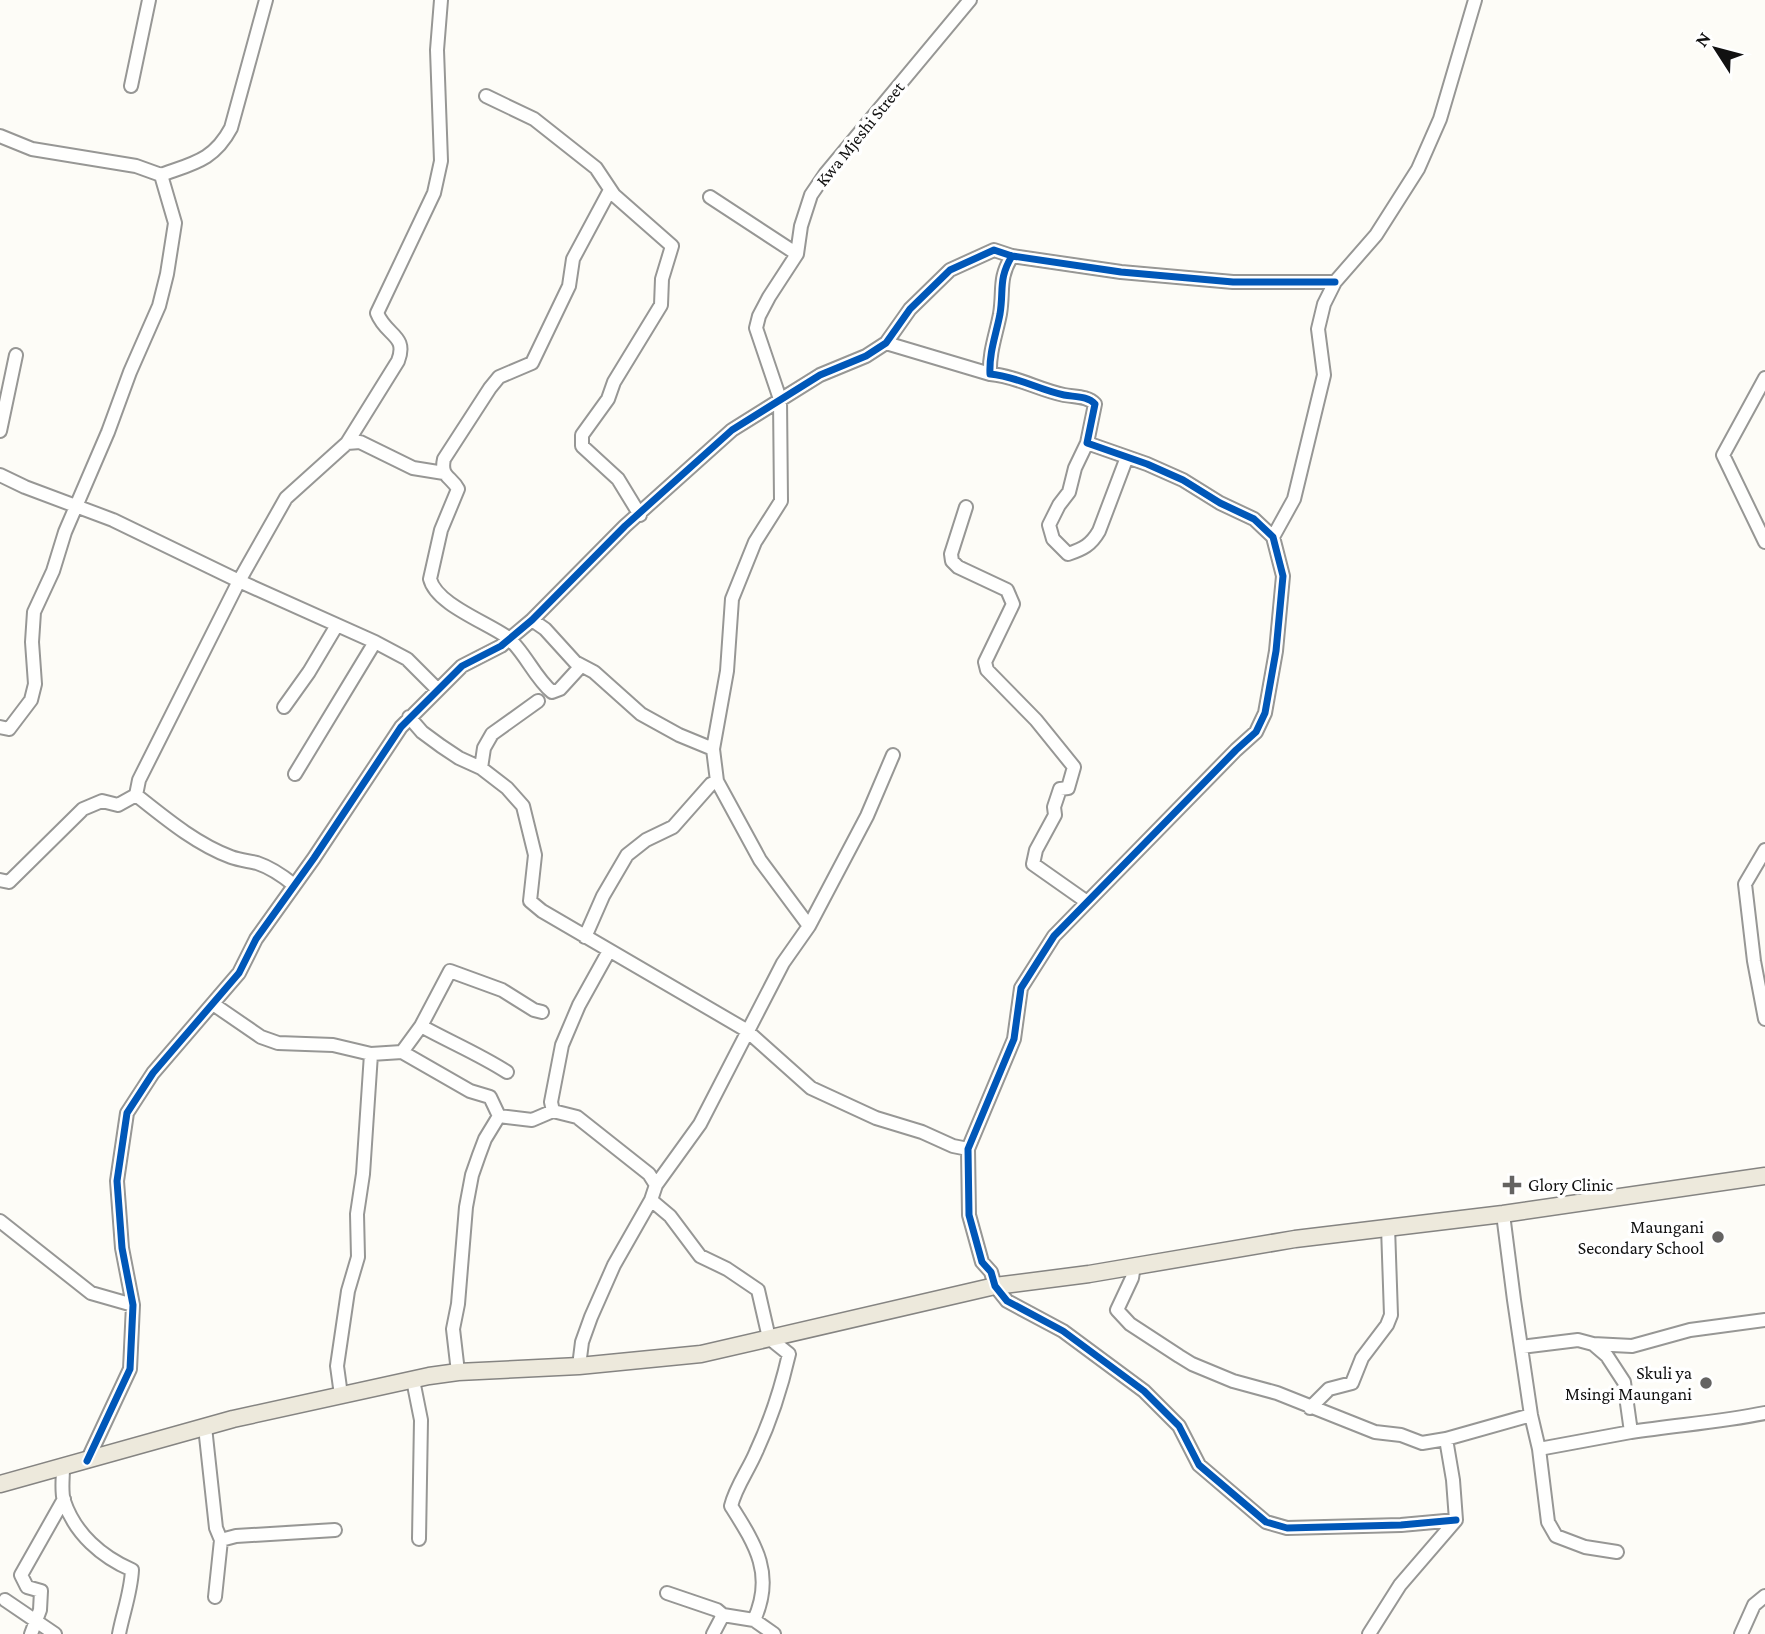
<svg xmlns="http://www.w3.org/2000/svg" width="1765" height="1634" viewBox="0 0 1765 1634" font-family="'Crimson Pro',serif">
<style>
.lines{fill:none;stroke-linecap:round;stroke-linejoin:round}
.minor-casing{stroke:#979795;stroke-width:16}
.major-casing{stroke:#858482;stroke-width:19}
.minor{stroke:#fffffe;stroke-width:12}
.major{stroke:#ede9dc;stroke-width:16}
.cycleway-casing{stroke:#fff;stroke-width:11}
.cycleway{stroke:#0057b8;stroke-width:7}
.poi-dot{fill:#646362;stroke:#fff;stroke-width:2.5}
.labels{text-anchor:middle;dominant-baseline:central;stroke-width:7;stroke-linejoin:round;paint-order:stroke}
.street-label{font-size:18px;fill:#111;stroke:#fff}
.poi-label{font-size:18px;fill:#111;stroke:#fff;text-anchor:end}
</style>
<rect width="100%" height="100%" fill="#fdfcf7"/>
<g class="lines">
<!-- minor casing -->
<g class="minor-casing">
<path id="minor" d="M131 86 149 0
M486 96 534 119 596 168 614 195 672 246 662 279 661 305 614 382 608 399 582 435V446L618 479 640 515
M0 136 32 149 136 166 161 175C194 163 214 160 231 128L266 0
M710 197 797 254
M1012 256C998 279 1004 290 1000 314 996 335 989 352 990 374 1016 376 1039 390 1064 395 1075 397 1088 396 1095 404L1087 443 1147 464 1183 480 1220 503 1254 519 1273 537 1283 576 1276 651 1265 713 1256 732 1236 750 1054 936 1021 988 1014 1039 968 1149 969 1215 982 1262 991 1272 995 1286 1007 1301 1063 1331 1144 1391 1179 1426 1199 1465 1266 1522 1287 1528 1401 1525 1456 1520
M886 343 990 374
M1765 378 1723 455 1765 542
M0 431 16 355
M347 443 398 361C408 335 386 336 377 313L434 193 441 161 437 50 441 0
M1087 443 1075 468 1069 492 1059 505 1049 525 1053 539 1068 554C1083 549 1091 545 1099 531L1127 457
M0 475 25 487 113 520 239 581 375 642 407 659 437 689
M966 507 951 554 952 561 958 567 1007 590 1013 604 985 662 987 670 1036 720 1074 767 1068 788 1060 789 1054 807 1055 815 1036 850 1033 864 1087 902
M1273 537 1294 499 1324 375 1318 329 1324 304 1335 282 1376 235 1418 169 1440 119 1475 0
M532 620 545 629 575 662 594 672 641 714 679 735 713 749
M581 666 560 689 552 692C534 677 524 650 507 637 486 622 436 604 430 579L441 530 458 489C451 476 440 477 444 459L490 388 499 377 532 363 569 286 573 259 610 190
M284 707 309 672 337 625
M409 717 422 732 441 746 459 758 481 768 507 788 523 806 535 855 530 901 542 911 746 1030 811 1088 876 1118 922 1132 953 1146 968 1149
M0 727 9 729 31 700 35 684 32 642 34 612 53 571 65 532 108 432 130 372 159 306 167 274 175 223 161 175
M481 768 484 748 492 734 538 701
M295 774 375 642
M717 781 760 860 809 926
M136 795C165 818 196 844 231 857 239 860 249 861 257 863 272 868 283 876 294 885
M1765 850 1745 884 1754 961 1765 1019
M0 880 9 882 83 809 102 801 118 805 136 795 139 780 239 581 286 498 347 443 360 442 413 468 444 473
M585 937 603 896 627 855 646 840 673 827 711 784 717 781 713 749 727 671 732 599 755 542 781 501 780 399 756 328 759 316 769 297 797 254 801 226 811 195 826 173 970 0
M609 951 579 1005 562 1045 551 1102 553 1111 577 1117 649 1174 656 1185
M213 1004 261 1037 278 1043 333 1045 371 1054 402 1052 421 1026C450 1042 479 1054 507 1072
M421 1026 450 971 502 990 534 1010 542 1012
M402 1052 470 1091 490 1097 499 1116
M651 1200 670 1216 700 1256 727 1269 758 1290 769 1338 789 1354C781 1389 771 1420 756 1452 748 1471 736 1486 731 1506 755 1544 775 1574 754 1620L774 1634
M1503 1214 1514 1300 1531 1415 1539 1449 1548 1522 1556 1536 1585 1547 1617 1552
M0 1221 91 1293 133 1305
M1134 1266 1132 1278 1117 1310 1130 1324 1179 1356 1192 1364 1233 1381 1277 1393 1375 1432 1401 1435 1422 1443 1446 1439
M1593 1344 1632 1346 1690 1330 1765 1320
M1521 1347 1578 1340 1593 1344 1607 1356 1624 1382 1631 1432C1676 1425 1721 1422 1765 1413
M579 1366 582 1342 591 1317 614 1265 651 1200 656 1185 700 1124 783 963 809 926 867 816 893 755
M458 1372 453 1329 458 1304 466 1207 472 1175 479 1155 485 1139 499 1116 532 1120 553 1111
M413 1380 421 1420 419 1539
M341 1395 337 1366 348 1291 358 1257 357 1214 363 1174 371 1054
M1310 1408 1329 1389 1352 1383 1362 1358 1387 1325 1391 1315 1388 1227
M205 1427 216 1528 221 1540 215 1597
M1539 1449 1631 1432
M87 1461 130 1369 133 1305 122 1248 117 1181 127 1113 153 1073 239 973 256 939 314 858 401 727 462 666 501 646 532 620 625 526 732 430 820 375 866 356 886 343 910 309 950 270 994 250 1012 256 1121 272 1233 282H1335
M63 1468C63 1478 61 1492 64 1501 75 1534 102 1557 132 1570 131 1592 123 1613 119 1634
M221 1540 236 1536 335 1530
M667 1593 717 1610 723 1615
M5 1600 55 1634
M31 1634 40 1610 41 1591 27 1587 21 1575 64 1499
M713 1634 723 1615 754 1620
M1369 1634 1400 1585 1456 1520 1453 1480 1446 1439 1531 1415
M1741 1634 1754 1605 1765 1596"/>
</g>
<!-- major casing -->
<g class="major-casing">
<path id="major" d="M0 1484 233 1419 429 1376 458 1372 579 1366 701 1354 995 1286 1089 1274 1295 1239 1503 1214 1765 1176"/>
</g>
<!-- minor -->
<use href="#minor" class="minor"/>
<!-- major -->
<use href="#major" class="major"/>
<!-- cycleway casing -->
<g class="cycleway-casing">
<path id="cycleway" d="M1012 256C998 279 1004 290 1000 314 996 335 989 352 990 374 1016 376 1039 390 1064 395 1075 397 1088 396 1095 404L1087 443 1147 464 1183 480 1220 503 1254 519 1273 537 1283 576 1276 651 1265 713 1256 732 1236 750 1054 936 1021 988 1014 1039 968 1149 969 1215 982 1262 991 1272 995 1286 1007 1301 1063 1331 1144 1391 1179 1426 1199 1465 1266 1522 1287 1528 1401 1525 1456 1520
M87 1461 130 1369 133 1305 122 1248 117 1181 127 1113 153 1073 239 973 256 939 314 858 401 727 462 666 501 646 532 620 625 526 732 430 820 375 866 356 886 343 910 309 950 270 994 250 1012 256 1121 272 1233 282H1335"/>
</g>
<!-- cycleway -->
<use href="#cycleway" class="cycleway"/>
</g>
<!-- markers -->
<g class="poi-dot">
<path d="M1508.5 1174.5h7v7h7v7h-7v7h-7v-7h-7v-7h7z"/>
<circle cx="1718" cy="1237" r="7"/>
<circle cx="1706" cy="1383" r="7"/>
</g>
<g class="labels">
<!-- street labels -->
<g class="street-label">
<text transform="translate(860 134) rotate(-51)">Kwa Mjeshi Street</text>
</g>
<!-- poi labels -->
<g class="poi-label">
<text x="1528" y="1185" text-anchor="start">Glory Clinic</text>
<text x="1704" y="1227">Maungani<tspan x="1704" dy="21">Secondary School</tspan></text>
<text x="1692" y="1373">Skuli ya<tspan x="1692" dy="21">Msingi Maungani</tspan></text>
</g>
</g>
<!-- north arrow -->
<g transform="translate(1716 49) rotate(306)" stroke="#ffffff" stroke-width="5" paint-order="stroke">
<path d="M0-5L12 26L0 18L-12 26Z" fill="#111111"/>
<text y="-10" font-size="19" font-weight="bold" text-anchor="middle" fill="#111111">N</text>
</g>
</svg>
